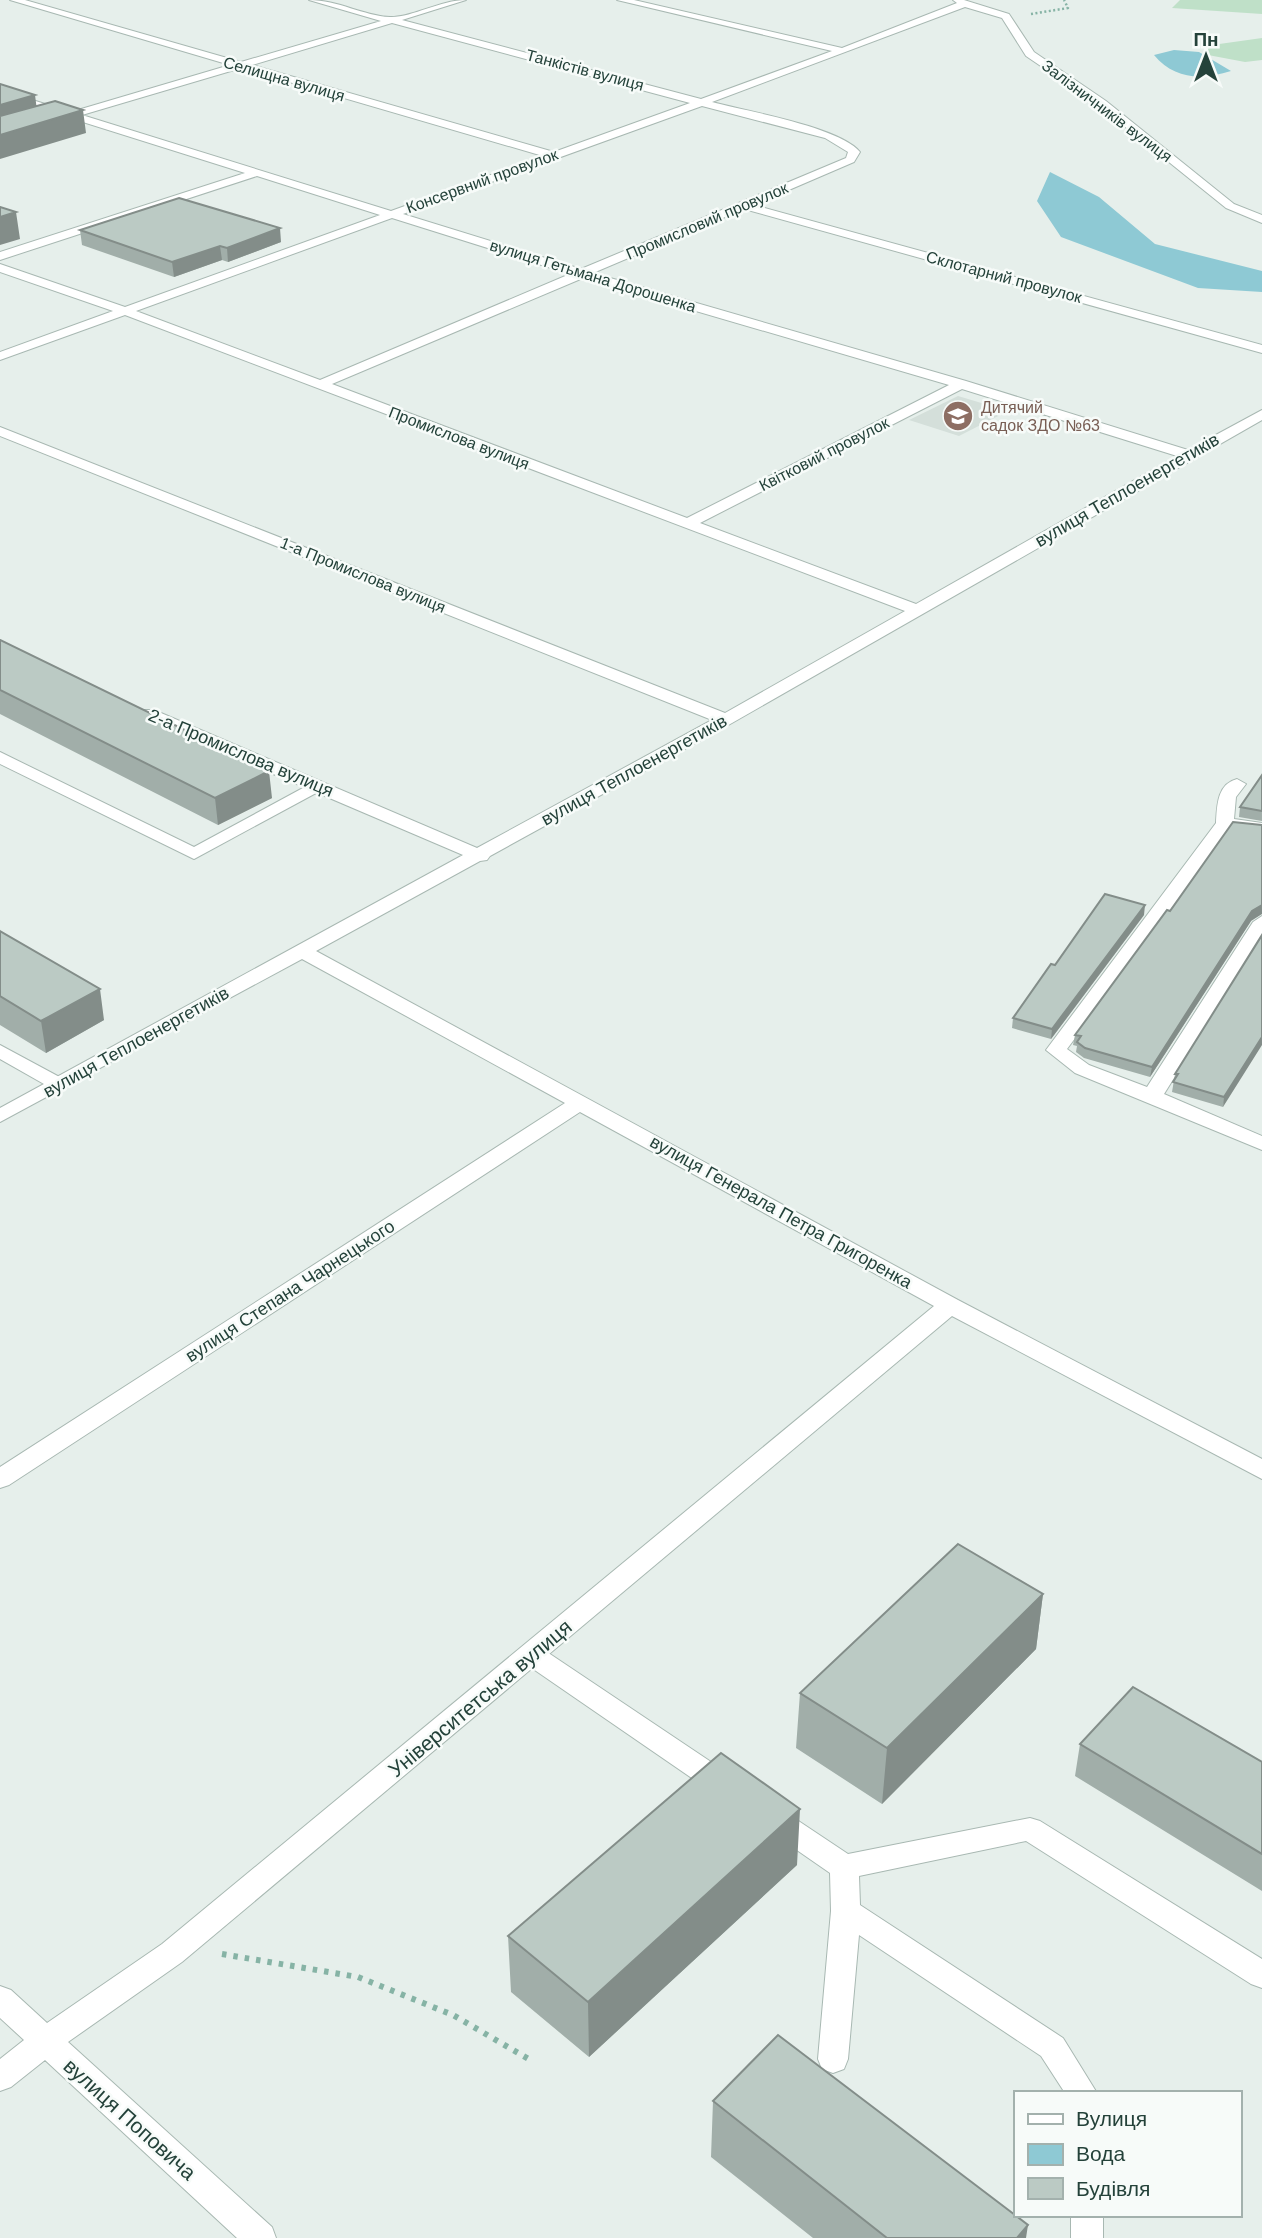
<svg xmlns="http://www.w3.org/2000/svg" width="1262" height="2238" viewBox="0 0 1262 2238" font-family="Arial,sans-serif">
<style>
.built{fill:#d4dfda}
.green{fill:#bfe0c8}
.water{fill:#8ec9d4}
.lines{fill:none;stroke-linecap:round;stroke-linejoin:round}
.service-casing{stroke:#a8b8b2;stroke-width:2}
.minor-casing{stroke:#a8b8b2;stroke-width:2}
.path-far1{stroke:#86b3a5;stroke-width:2.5;stroke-dasharray:2 2.5;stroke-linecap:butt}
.path{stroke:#86b3a5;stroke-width:6;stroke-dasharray:4.5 7;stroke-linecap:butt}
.service{fill:#fff;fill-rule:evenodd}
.minor{fill:#fff;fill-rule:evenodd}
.wall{fill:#a1aea9}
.shaded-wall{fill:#838d89}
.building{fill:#bbcac4;stroke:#838d89;stroke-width:2}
.labels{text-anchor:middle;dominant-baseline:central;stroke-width:5;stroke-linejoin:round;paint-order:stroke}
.far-street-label{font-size:16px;fill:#24423a;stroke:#f7fbf9}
.far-education-label{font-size:16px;fill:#785e54;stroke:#f7fbf9;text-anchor:start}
.street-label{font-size:18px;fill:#24423a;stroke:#f7fbf9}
.near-street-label{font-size:21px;fill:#24423a;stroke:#f7fbf9}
</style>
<rect width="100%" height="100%" fill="#e6efeb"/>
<!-- built -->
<path class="built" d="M958 396 1008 411 959 436 909 420Z"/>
<!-- green -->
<path class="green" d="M1180 0H1262V14L1172 8Z
M1262 38V60L1245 62 1208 55 1205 46Z"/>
<!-- water -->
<path class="water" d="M1174 50 1199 52 1231 71C1202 80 1175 80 1154 55Z
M1050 172 1099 197 1155 244 1262 271V292L1198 288 1061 237 1037 201Z"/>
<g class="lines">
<!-- service casing -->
<g class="service-casing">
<path id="service" d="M0 752 194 847 314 782 320 781 329 786 194 859 0 764Z
M1237 779 1246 784 1236 797 1234 819 1262 823V833L1230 829 1067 1049 1089 1065 1147 1087 1253 922 1262 916V937L1164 1094 1262 1136V1150L1075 1073 1046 1050 1216 823C1217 806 1217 784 1237 779Z
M0 1045 65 1080 68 1084 65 1088H51L0 1059Z
M532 1645 541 1648 735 1778 739 1786 735 1794 725 1797 715 1794 523 1662 519 1655 523 1648Z
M775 1809 785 1812 848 1854 1030 1818 1040 1821 1262 1959V1988L1251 1984 1026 1841 859 1876 860 1905 1063 2038 1097 2093H1065L1041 2056 859 1935 848 2059 844 2069 833 2073 822 2069 818 2059 831 1911 830 1873 765 1828 761 1820 765 1812Z
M1071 2215H1103V2238H1071Z"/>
</g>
<!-- minor casing -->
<g class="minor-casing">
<path id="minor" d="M10 0H25L241 62 381 21 309 0C338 0 364 16 390 17 411 18 440 0 466 0L402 20 701 99 832 51 617 0H634L842 48 957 3 953 0H964L1009 14 1034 52 1106 101 1234 204 1262 215V223L1226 208 1098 105 1026 56 1002 18 965 7 712 102C746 111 840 127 860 152L854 162 754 205 1262 345V353L744 209 593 273 966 381 1188 450 1262 410V420L732 723 490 856 487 860 480 861 316 951 958 1300 1262 1459V1479L952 1316 182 1962 68 2042 272 2227 276 2238H237L45 2060 11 2087 0 2091V2059L24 2040 0 2018V1986L11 1990 47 2023 162 1944 934 1306 580 1112 9 1485 0 1488V1467L565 1103 302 959 0 1122V1108L463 855 142 718 140 714 142 710H154L477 848 712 720 0 436V427L725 713 905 611 125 315 0 360V352L113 311 0 272V264L125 307 380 215 257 176 0 260V252L245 173 0 96V90L71 112 230 65ZM392 23 690 103 554 152 252 65ZM241 68 543 156 391 211 82 115ZM702 106 825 138 848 152 846 158 581 269 403 214ZM392 218 570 274 320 380 136 311ZM583 278 949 385 687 518 332 384ZM962 389 1177 456 916 604 700 523Z"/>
</g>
<!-- path-far1 -->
<path class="path-far1" d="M1031 14 1068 8 1064 0"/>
<!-- path -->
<path class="path" d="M222 1954 358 1977 453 2015 532 2061"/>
<!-- service -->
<use href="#service" class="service"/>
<!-- minor -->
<use href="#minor" class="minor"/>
</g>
<!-- wall -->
<path class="wall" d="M80 230 281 242 228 262 222 260 174 277 82 245Z
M0 640 272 798 218 825 0 714Z
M1262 775V821L1239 817 1240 807Z
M1170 911 1251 921 1150 1077 1084 1058 1076 1052 1077 1046 1073 1045 1075 1035Z
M1144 915 1051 1039 1012 1028 1013 1018 1055 965Z
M0 931 104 1020 46 1053 0 1025Z
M1262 935 1223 1107 1172 1092 1175 1074Z
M1043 1594 1036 1649 882 1804 796 1748 800 1693Z
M1080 1744 1262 1762V1891L1075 1776Z
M797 1865 589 2057 511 1992 508 1936Z
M713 2101 1026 2238H813L711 2157Z"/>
<!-- shaded-wall -->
<path class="shaded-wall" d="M35 95 38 118 0 129V105Z
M83 110 86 133 0 159V135Z
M16 212 20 239 0 245V217Z
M280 228 281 242 228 262 227 248Z
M220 246 222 260 174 277 172 262Z
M269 771 272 798 218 825 215 798Z
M1145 905 1144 915 1051 1039 1052 1029Z
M1262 905V914L1251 921 1150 1077 1152 1067 1252 911Z
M100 989 104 1020 46 1053 41 1021Z
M1262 1037V1045L1223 1107 1224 1097Z
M1043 1594 1036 1649 882 1804 887 1748Z
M800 1809 797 1865 589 2057 588 2002Z
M1028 2225 1026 2238H1017Z"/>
<!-- building -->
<path class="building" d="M0 84 35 95 0 105Z
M55 101 83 110 0 135V116Z
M179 198 280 228 227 248 220 246 172 262 80 230Z
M0 207 16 212 0 217Z
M0 640 269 771 215 798 0 690Z
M1262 775V811L1240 807Z
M1233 822 1262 825V905L1252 911 1152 1067 1085 1048 1077 1042 1081 1036 1075 1035 1167 910 1170 911Z
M1105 894 1145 905 1052 1029 1013 1018 1051 964 1055 965Z
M0 931 100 989 41 1021 0 996Z
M1262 935V1037L1224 1097 1173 1082 1178 1074H1175Z
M958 1544 1043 1594 887 1748 800 1693Z
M1133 1687 1262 1762V1854L1080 1744Z
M721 1753 800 1809 588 2002 508 1936Z
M778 2035 1015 2215 1028 2225 1017 2238H887L713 2101Z"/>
<!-- icons -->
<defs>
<g id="school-disc" transform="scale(1.575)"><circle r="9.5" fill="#8d6e63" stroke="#f7fbf9"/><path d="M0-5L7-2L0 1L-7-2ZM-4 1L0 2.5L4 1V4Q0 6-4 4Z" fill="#fff"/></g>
</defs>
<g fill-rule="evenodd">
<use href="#school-disc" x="958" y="416"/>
</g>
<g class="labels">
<!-- far-street labels -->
<g class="far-street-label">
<text transform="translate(585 70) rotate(15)">Танкістів вулиця</text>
<text transform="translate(284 79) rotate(16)">Селищна вулиця</text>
<text transform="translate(1107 111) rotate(37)">Залізничників вулиця</text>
<text transform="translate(482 181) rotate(-20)">Консервний провулок</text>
<text transform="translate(707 221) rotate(-23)">Промисловий провулок</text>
<text transform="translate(593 276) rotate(17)">вулиця Гетьмана Дорошенка</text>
<text transform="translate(1004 277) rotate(15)">Склотарний провулок</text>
<text transform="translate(459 438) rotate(21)">Промислова вулиця</text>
<text transform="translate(824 454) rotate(-27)">Квітковий провулок</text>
<text transform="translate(363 575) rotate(22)">1-а Промислова вулиця</text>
</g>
<!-- far-education labels -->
<g class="far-education-label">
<text x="981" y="407">Дитячий<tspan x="981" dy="18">садок ЗДО №63</tspan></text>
</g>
<!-- street labels -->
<g class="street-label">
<text transform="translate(1127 490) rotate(-30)">вулиця Теплоенергетиків</text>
<text transform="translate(241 753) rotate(23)">2-а Промислова вулиця</text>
<text transform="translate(634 770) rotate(-29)">вулиця Теплоенергетиків</text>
<text transform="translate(136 1042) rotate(-29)">вулиця Теплоенергетиків</text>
<text transform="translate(781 1212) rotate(29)">вулиця Генерала Петра Григоренка</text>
<text transform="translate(290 1291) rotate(-33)">вулиця Степана Чарнецького</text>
</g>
<!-- near-street labels -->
<g class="near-street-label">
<text transform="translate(480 1698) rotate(-40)">Університетська вулиця</text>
<text transform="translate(130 2119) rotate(42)">вулиця Поповича</text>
</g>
</g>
<!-- legend -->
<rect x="1014" y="2091" width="228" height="126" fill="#f7fbf9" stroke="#a3b1ad" stroke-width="2"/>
<rect x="1028" y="2114" width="35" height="10" fill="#ffffff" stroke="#a3b1ad" stroke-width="2"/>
<text x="1076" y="2126" font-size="21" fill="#24423a">Вулиця</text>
<rect x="1028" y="2144" width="35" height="21" fill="#8ec9d4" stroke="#a3b1ad" stroke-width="2"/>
<text x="1076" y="2161" font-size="21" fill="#24423a">Вода</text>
<rect x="1028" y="2178" width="35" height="21" fill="#bbcac4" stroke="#a3b1ad" stroke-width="2"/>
<text x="1076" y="2196" font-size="21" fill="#24423a">Будівля</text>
<!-- north arrow -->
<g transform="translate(1206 56)" stroke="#f7fbf9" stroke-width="5" paint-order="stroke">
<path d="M0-5L12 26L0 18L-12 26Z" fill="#24423a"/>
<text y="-10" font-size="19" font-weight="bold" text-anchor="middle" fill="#24423a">Пн</text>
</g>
</svg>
